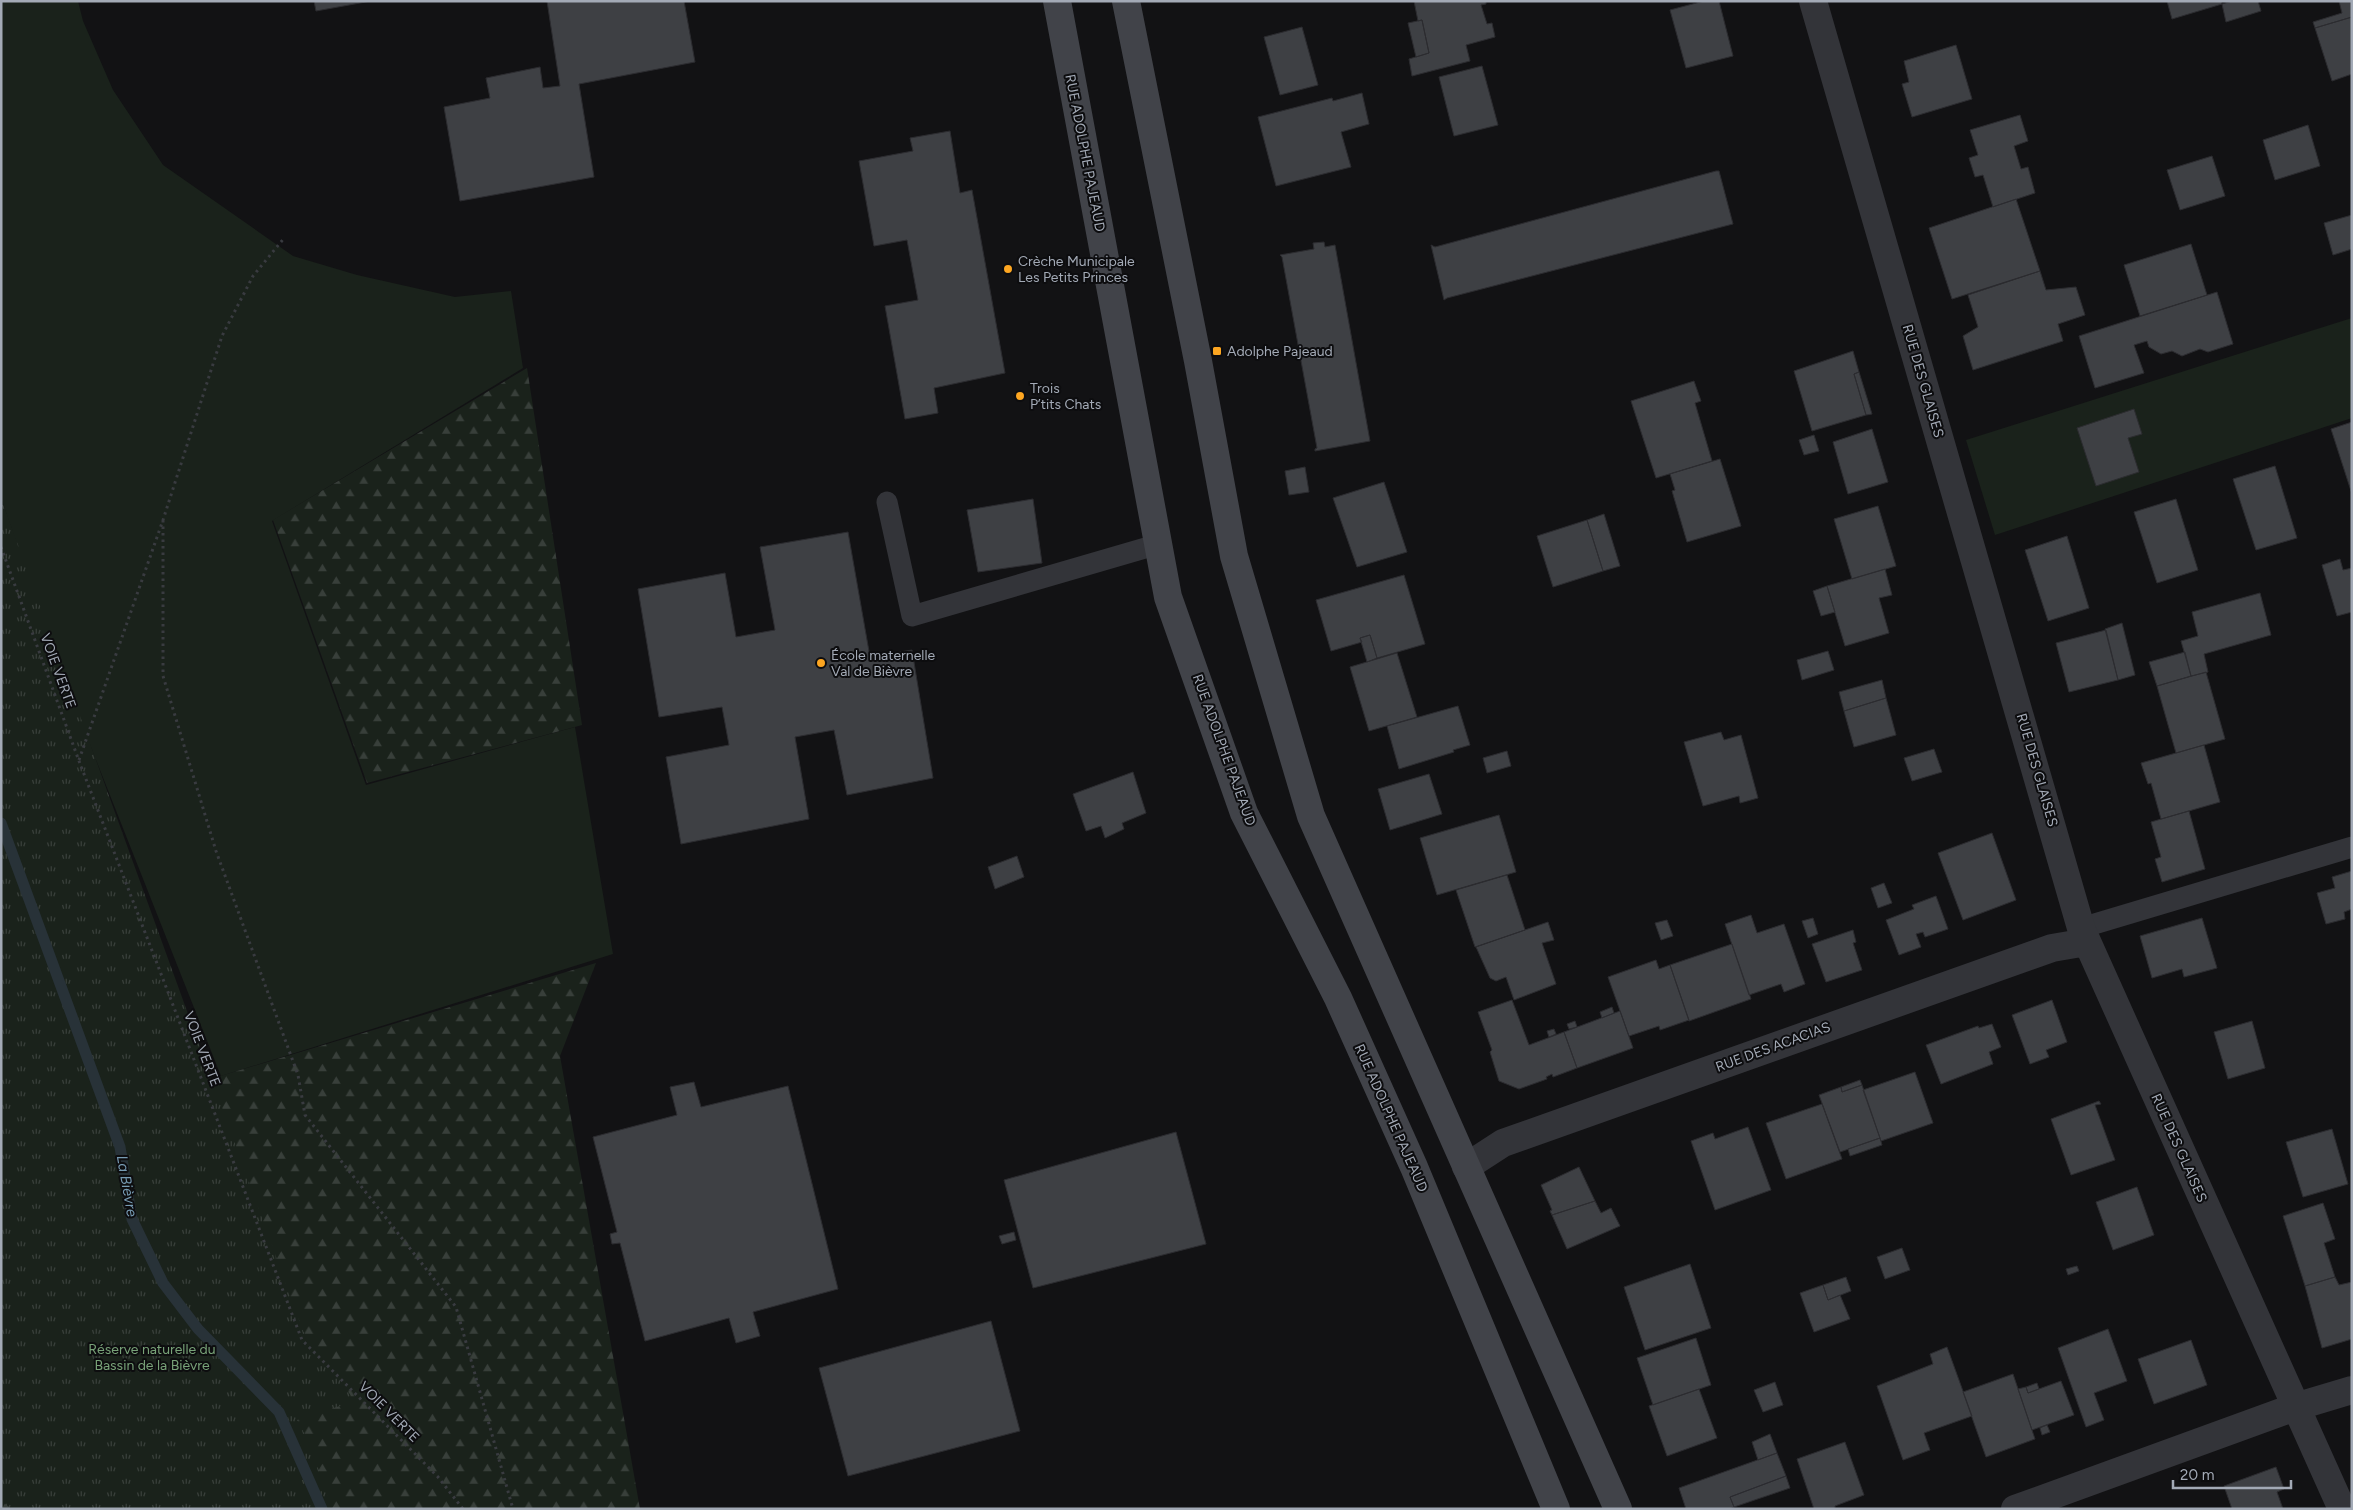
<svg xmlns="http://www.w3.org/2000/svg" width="2353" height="1510" viewBox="0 0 2353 1510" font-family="Figtree,sans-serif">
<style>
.green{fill:#1a221b}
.forest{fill:url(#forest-firs)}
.park{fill:url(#park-tufts)}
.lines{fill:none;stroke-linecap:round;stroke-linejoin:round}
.stream{stroke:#283238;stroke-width:11}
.building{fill:#3e4044;stroke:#2c2c30}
.path{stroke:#393b40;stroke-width:3;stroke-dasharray:2.5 4;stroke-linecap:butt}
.service{stroke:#333439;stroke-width:21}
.minor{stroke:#333439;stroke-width:28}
.secondary{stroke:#414349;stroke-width:28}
.poi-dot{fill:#fda621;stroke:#0d0d0f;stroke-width:2}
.labels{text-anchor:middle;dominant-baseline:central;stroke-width:4;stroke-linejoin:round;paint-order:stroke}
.street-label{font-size:14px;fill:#a3aab6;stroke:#0d0d0f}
.poi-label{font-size:14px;fill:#a3aab6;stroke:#0d0d0f;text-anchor:start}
.park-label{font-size:14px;fill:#78a278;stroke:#0d0d0f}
.water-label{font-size:15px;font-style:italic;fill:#779bb3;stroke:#0d0d0f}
</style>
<defs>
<pattern id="forest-firs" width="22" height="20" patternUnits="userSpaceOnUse" patternTransform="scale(1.25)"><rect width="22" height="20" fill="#1a221b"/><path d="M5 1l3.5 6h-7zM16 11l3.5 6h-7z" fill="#383f3a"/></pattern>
<pattern id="park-tufts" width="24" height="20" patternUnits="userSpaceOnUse" patternTransform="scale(1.25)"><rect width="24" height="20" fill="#1a221b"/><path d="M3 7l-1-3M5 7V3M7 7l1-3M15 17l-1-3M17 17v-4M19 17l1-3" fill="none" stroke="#383f3a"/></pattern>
</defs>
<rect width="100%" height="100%" fill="#121214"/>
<!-- green -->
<path class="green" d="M1 1H78L83 21 113 90 163 165 293 256 357 275 455 297 511 291 523 368 272 521 366 785 575 727 613 954 221 1076 64 679 1 498Z
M2352 318V418L1995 535 1966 440Z"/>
<!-- forest -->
<path class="forest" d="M527 368 582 725 367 783 273 520Z
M1 574 194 1084 596 963 560 1056 640 1509H1Z"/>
<!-- park -->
<path class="park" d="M1 498 303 1331 355 1401 297 1420 310 1444 332 1509H12L1 1501Z"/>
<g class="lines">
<!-- stream -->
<path class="stream" d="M1 823 120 1147 132 1219 163 1283 198 1329 279 1412 322 1509"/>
</g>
<!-- building -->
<path class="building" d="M314 1H371L316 11Z
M547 1H684L695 62 579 84 594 177 460 201 444 107 490 98 486 78 540 67 543 88 560 86Z
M1414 1H1486V4L1481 5 1487 24 1492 23 1495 37 1466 45 1470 61 1412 76 1409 59 1429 53 1422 20 1418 21Z
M1704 1H1719L1733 56 1686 68 1670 10Z
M2167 1H2221L2222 4 2172 19Z
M2232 1H2258L2261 11 2226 22 2222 4Z
M2339 1H2352V17L2315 28 2313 22 2342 13Z
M2352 17V74L2332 81 2315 28Z
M1422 20 1429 53 1416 57 1408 23Z
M1302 27 1318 85 1280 95 1264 37Z
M1956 45 1972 99 1912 117 1902 84 1909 82 1904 61Z
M1482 66 1498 125 1454 136 1439 77Z
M1362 93 1369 124 1341 132 1351 167 1276 186 1258 117 1332 98 1333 101Z
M2020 115 2028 141 2014 146 2021 169 2028 167 2035 193 1993 207 1983 175 1975 177 1969 158 1978 155 1970 130Z
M2308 125 2320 166 2275 180 2263 140Z
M950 131 960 193 972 190 1005 373 934 388 938 413 905 419 885 306 918 300 907 240 874 246 859 161 913 151 910 138Z
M2212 156 2225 196 2180 210 2167 170Z
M1716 171H1719L1733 224 1447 298 1444 300 1431 245 1435 247Z
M2016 199 2040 271 1952 299 1929 228Z
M2352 215V249L2333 255 2324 223Z
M1324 242 1325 247 1335 245 1370 441 1315 451V449L1317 448 1282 257 1280 255 1314 249 1313 243Z
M2191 244 2207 295 2140 316 2124 265Z
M2040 271 2046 290 2076 287 2085 315 2058 324 2063 341 1973 370 1963 336 1978 327 1968 295Z
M2217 292 2233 344 2208 352 2200 349 2182 356 2172 351 2161 354 2149 347 2147 341 2134 345 2144 373 2095 388 2079 336Z
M1853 351 1859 372 1854 374 1866 415 1812 431 1794 371Z
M1859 372 1872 414 1866 415 1854 374Z
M1694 381 1701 401 1695 403 1712 461 1656 478 1631 401Z
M2134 409 2142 434 2128 438 2139 472 2096 486 2077 428Z
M2352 422V494L2331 429Z
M1872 429 1888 482 1848 494 1833 442Z
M1814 435 1819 451 1804 455 1799 440Z
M1720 459 1741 526 1687 542 1672 491 1675 490 1670 474Z
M2275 466 2297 538 2256 550 2233 479Z
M1305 467 1309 492 1289 495 1285 471Z
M1384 482 1407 552 1357 567 1333 498Z
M1033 499 1042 563 978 572 967 510Z
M2176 499 2198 570 2157 583 2134 512Z
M1878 506 1896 566 1852 579 1834 519Z
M1604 514 1620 566 1603 571 1587 520Z
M1587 520 1603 571 1553 587 1537 536Z
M848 532 870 657 912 650 933 778 847 795 834 730 795 737 809 819 681 844 666 757 729 745 722 707 659 717 638 589 725 573 736 637 775 630 760 547Z
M2067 536 2089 608 2048 621 2025 550Z
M2340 559 2343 570 2352 568V612L2337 616 2322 565Z
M1885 569 1892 595 1879 598 1889 633 1845 646 1827 586Z
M1404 575 1425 644 1377 658 1370 635 1360 638 1362 642 1331 651 1316 600Z
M1827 586 1835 612 1821 616 1813 591Z
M2260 593 2271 635 2204 654 2208 672 2191 676 2181 641 2198 636 2192 612Z
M2122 623 2135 675 2118 680 2105 629Z
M2106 630 2118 680 2069 692 2056 643Z
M1370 635 1377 658 1367 662 1360 638Z
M1828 651 1834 670 1802 680 1797 660Z
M2185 652 2191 676 2157 686 2149 662Z
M1397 653 1417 717 1369 731 1350 667Z
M2206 672 2225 739 2176 753 2157 686Z
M1882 680 1886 698 1844 711 1839 692Z
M1886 698 1896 735 1854 747 1844 711Z
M1458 706 1470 745 1453 750 1454 752 1399 769 1387 726Z
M1721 732 1724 740 1741 735 1758 798 1740 803 1739 796 1703 806 1684 742Z
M2204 745 2220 802 2161 819 2151 783 2148 784 2141 763Z
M1934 749 1942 772 1912 781 1904 758Z
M1507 751 1511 766 1487 773 1483 758Z
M1133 772 1146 813 1122 823 1124 829 1105 838 1101 826 1086 831 1073 794Z
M1429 774 1442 814 1390 830 1378 789Z
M2189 811 2205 869 2162 882 2155 859 2161 857 2151 822Z
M1499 815 1516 872 1437 895 1420 838Z
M1992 833 2016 900 1963 920 1938 853Z
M1017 856 1024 877 995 889 988 867Z
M2352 871V909L2344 912 2345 919 2326 924 2317 893 2335 888 2332 877Z
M1507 875 1525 930 1475 947 1456 890Z
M1884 883 1892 903 1878 908 1871 888Z
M1936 896 1948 929 1925 937 1923 932 1916 934 1921 947 1899 955 1886 920 1914 909 1912 905Z
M1751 915 1757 933 1784 924 1805 984 1784 992 1781 984 1749 995 1725 924Z
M1813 918 1818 934 1808 938 1802 921Z
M2202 918 2217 968 2184 977 2182 969 2152 978 2140 936Z
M1667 920 1673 936 1661 940 1655 923Z
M1548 922 1554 940 1542 943 1556 984 1514 1000 1506 977 1496 981 1490 978 1476 947Z
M1853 930 1856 942 1853 943 1862 970 1826 982 1812 944Z
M1732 944 1751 999 1689 1021 1670 965Z
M1656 960 1659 969 1670 965 1689 1020 1660 1030 1659 1026 1629 1036 1608 977Z
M1512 1000 1529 1045 1564 1032 1577 1068 1553 1077 1552 1074 1546 1077 1547 1079 1519 1089 1499 1081 1490 1052 1492 1050 1478 1012Z
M2052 1000 2067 1042 2046 1050 2049 1057 2030 1064 2012 1015Z
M1612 1007 1614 1013 1602 1018 1600 1012Z
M1620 1011 1633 1048 1577 1068 1564 1032Z
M1575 1021 1577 1027 1569 1029 1567 1024Z
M2252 1021 2265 1068 2228 1079 2214 1032Z
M1992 1024 2001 1047 1989 1052 1993 1064 1941 1084 1926 1045 1978 1026 1979 1028Z
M1554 1029 1556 1034 1549 1037 1547 1031Z
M1915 1072 1933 1123 1881 1141 1863 1090Z
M1860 1080 1862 1085 1842 1092 1841 1087Z
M694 1082 701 1107 788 1086 838 1289 753 1312 760 1336 736 1343 729 1318 645 1341 620 1243 612 1244 610 1234 617 1232 593 1137 677 1115 670 1087Z
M1862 1085 1880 1138 1840 1152 1819 1095 1841 1087 1842 1092Z
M2099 1101 2101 1104 2095 1105 2115 1160 2071 1175 2051 1119Z
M1822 1104 1842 1159 1786 1179 1766 1123Z
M1748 1127 1771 1190 1715 1210 1691 1141 1713 1133 1715 1139Z
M2332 1129 2348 1184 2303 1197 2286 1142Z
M1176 1132 1206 1244 1033 1288 1004 1180Z
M1880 1138 1882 1145 1850 1156 1848 1149Z
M1579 1167 1595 1201 1552 1215 1550 1211 1552 1210 1541 1185Z
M2137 1187 2154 1235 2113 1250 2096 1202Z
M1595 1201 1601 1213 1611 1208 1620 1226 1567 1249 1552 1215Z
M2323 1203 2335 1239 2324 1243 2335 1277 2305 1286 2283 1216Z
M1014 1232 1016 1240 1002 1244 999 1236Z
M1902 1248 1910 1270 1885 1279 1877 1257Z
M1690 1264 1711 1328 1645 1350 1624 1287Z
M2077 1266 2079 1271 2068 1275 2066 1269Z
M1846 1277 1851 1291 1828 1300 1823 1285Z
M2335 1277 2339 1285 2352 1282V1339L2322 1348 2305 1286Z
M1823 1285 1828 1300 1840 1295 1850 1319 1814 1332 1800 1293Z
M991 1321 1020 1431 848 1476 819 1368Z
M2108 1329 2127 1381 2094 1393 2104 1420 2086 1427 2058 1348Z
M1696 1338 1711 1385 1653 1405 1637 1358Z
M2191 1340 2207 1385 2154 1404 2138 1359Z
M1947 1347 1972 1416 1924 1433 1930 1450 1903 1460 1877 1386 1933 1364 1930 1354Z
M2013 1374 2035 1439 1986 1457 1963 1392Z
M2061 1381 2074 1415 2032 1430 2018 1389 2026 1387 2028 1393Z
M1775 1382 1783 1405 1763 1412 1754 1390Z
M2037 1383 2039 1389 2028 1393 2026 1387Z
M1699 1389 1717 1438 1667 1456 1649 1406Z
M2047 1425 2050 1432 2042 1435 2040 1428Z
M1770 1434 1777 1453 1758 1460 1752 1442Z
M1845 1442 1864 1495 1835 1506V1509H1814L1797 1459Z
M1777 1453 1786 1476 1730 1497 1734 1507 1730 1509H1686L1679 1488Z
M2276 1467 2284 1489 2277 1492 2283 1509H2232L2224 1486Z
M1786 1476 1790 1488 1734 1507 1730 1497Z"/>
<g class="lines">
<!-- path -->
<path class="path" d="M163 520V676L216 851 298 1075 305 1115 456 1307 513 1509
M1 547 79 761 302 1340 438 1477 463 1509
M79 760 163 520 222 336 253 276 285 237"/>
<!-- service -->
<path class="service" d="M887 502 912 616 1159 544
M2081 928 2352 847"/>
<!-- minor -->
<path class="minor" d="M1813 1 2081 928 2342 1509
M1466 1167 1503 1143 2052 948 2087 942
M2015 1509 2295 1407 2352 1390"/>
<!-- secondary -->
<path class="secondary" d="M1057 1 1168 597 1244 813 1338 998 1414 1167 1556 1509
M1126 1 1198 361 1234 556 1311 816 1618 1509"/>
</g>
<!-- markers -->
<g class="poi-dot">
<circle cx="1008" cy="269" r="5"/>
<rect x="1212" y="346" width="10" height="10" rx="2.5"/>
<circle cx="1020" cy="396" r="5"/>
<circle cx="821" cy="663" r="5"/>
</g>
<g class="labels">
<!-- street labels -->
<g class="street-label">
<text transform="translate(1085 153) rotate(79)">RUE ADOLPHE PAJEAUD</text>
<text transform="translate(1923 381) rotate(74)">RUE DES GLAISES</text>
<text transform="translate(58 671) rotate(70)">VOIE VERTE</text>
<text transform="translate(1224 750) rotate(70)">RUE ADOLPHE PAJEAUD</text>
<text transform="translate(2037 770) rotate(74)">RUE DES GLAISES</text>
<text transform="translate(1773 1047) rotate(-20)">RUE DES ACACIAS</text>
<text transform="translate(202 1049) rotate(69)">VOIE VERTE</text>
<text transform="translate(1391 1118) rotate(66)">RUE ADOLPHE PAJEAUD</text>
<text transform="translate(2179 1148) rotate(66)">RUE DES GLAISES</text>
<text transform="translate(389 1412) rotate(45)">VOIE VERTE</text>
</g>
<!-- poi labels -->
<g class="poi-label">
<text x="1018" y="261">Crèche Municipale<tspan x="1018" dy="16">Les Petits Princes</tspan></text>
<text x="1227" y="351">Adolphe Pajeaud</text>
<text x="1030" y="388">Trois<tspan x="1030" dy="16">P’tits Chats</tspan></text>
<text x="831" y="655">École maternelle<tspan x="831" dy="16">Val de Bièvre</tspan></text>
</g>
<!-- park labels -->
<g class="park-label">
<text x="152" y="1349">Réserve naturelle du<tspan x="152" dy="16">Bassin de la Bièvre</tspan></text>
</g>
<!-- water labels -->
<g class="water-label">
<text transform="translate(127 1186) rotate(80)">La Bièvre</text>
</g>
</g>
<!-- border -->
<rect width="2353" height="1510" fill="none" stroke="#a3aab6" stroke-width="5"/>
<!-- scale -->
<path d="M2173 1480v8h118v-8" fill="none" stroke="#a3aab6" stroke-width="2.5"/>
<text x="2180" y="1480" font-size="15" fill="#a3aab6" stroke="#0d0d0f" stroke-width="4" paint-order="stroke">20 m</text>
</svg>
